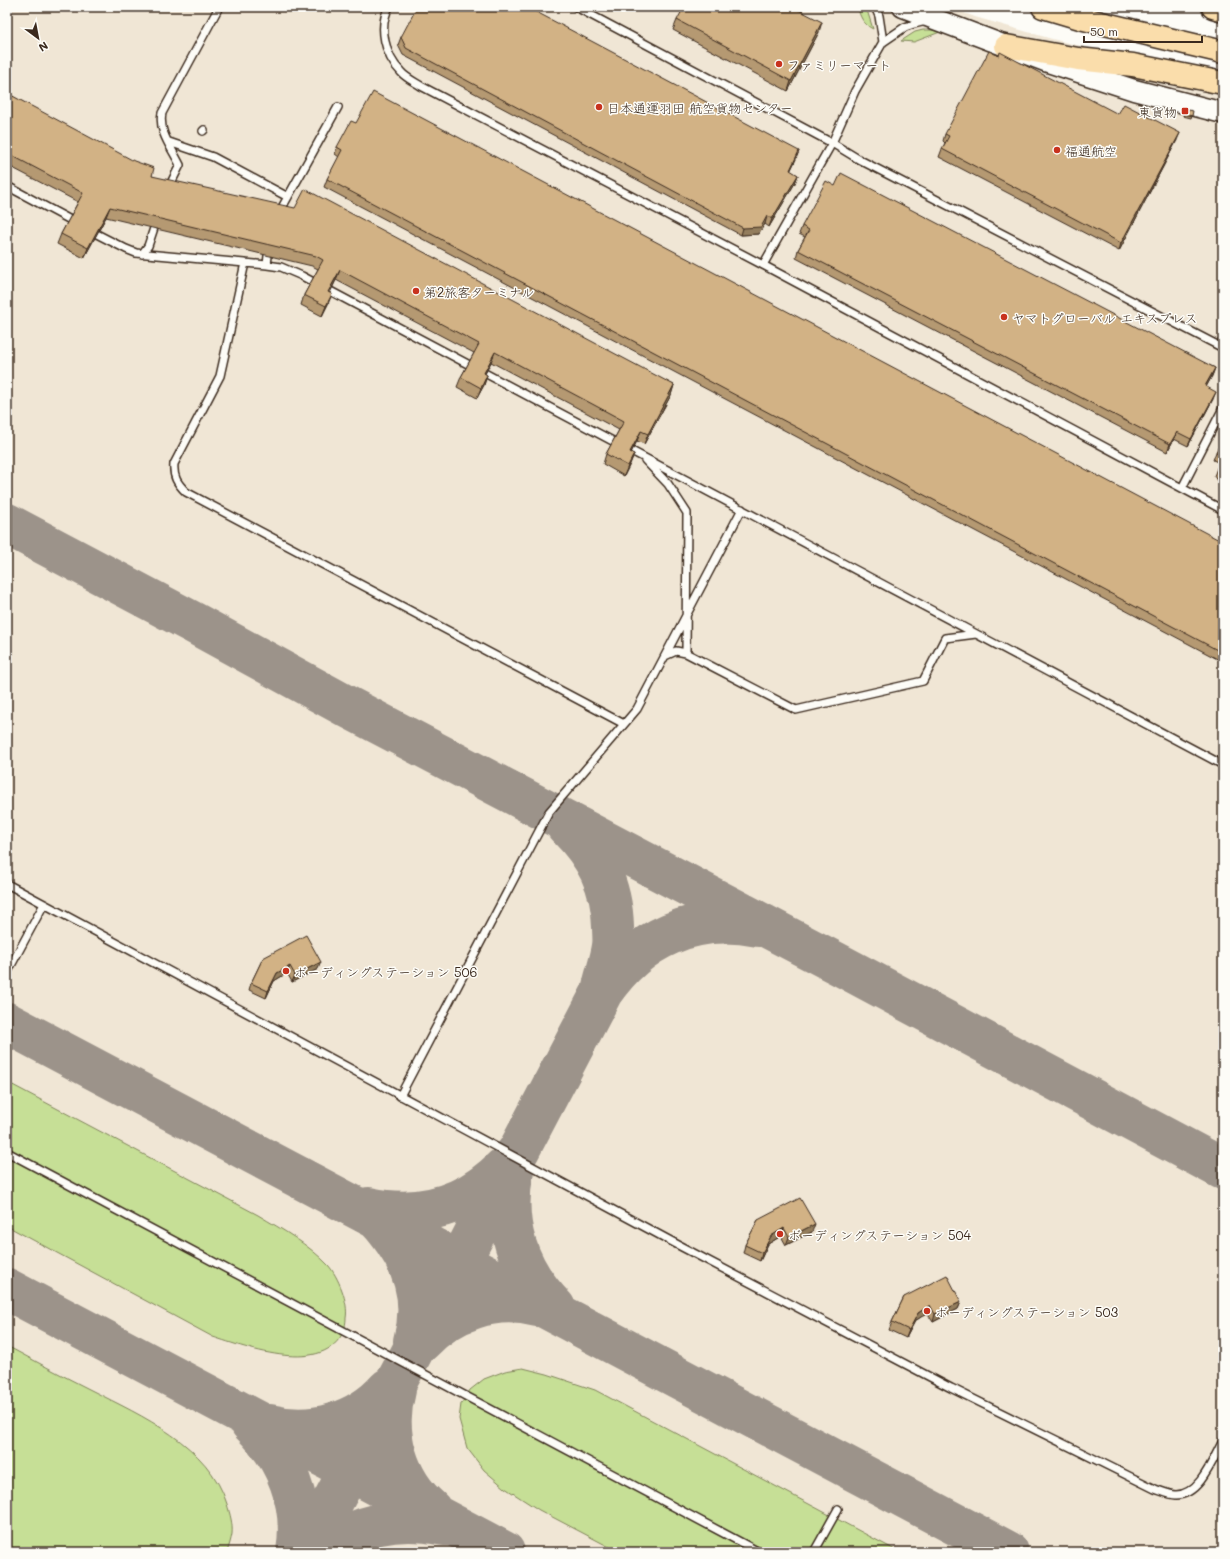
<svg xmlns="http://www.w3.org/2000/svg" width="1230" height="1559" viewBox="0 0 1230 1559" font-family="Mali,'Klee One',sans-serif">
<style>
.built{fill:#f0e6d5}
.green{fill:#c6df96;stroke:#80845a}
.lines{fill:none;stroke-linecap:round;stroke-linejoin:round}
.taxiway{stroke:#9c938a;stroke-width:42}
.lane-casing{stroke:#3b2a1e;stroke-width:10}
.secondary-casing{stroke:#3b2a1e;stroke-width:23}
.highway-casing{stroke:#3b2a1e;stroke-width:25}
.lane{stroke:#fdfcf7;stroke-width:7}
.secondary{stroke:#fdfcf7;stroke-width:20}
.highway{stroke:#faddab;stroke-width:22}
.wall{fill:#b59972;stroke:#3b2a1e}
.shaded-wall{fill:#937d5d;stroke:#3b2a1e}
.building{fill:#d2b285;stroke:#3b2a1e}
.poi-dot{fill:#c8321e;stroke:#fdfcf7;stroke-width:1.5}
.labels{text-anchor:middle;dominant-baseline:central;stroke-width:3;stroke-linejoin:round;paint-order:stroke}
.poi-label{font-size:13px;fill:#3b2a1e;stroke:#fdfcf7;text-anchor:start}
</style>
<rect width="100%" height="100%" fill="#fdfcf7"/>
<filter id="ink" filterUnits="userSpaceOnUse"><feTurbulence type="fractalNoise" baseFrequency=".025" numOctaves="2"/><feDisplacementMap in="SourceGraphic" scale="8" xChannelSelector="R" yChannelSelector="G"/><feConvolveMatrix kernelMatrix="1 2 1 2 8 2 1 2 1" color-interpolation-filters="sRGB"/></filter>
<g filter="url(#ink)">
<!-- built -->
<path class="built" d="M7 7H948L975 17 1052 39 1130 58 1223 76V1552H7Z"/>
<!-- green -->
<path class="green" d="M858 7H866L873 29C864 25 859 16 858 7Z
M923 30H932L940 32 914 42 901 41 915 32Z
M7 1082 258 1215C283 1230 308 1244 328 1265 338 1276 349 1303 346 1318 346 1322 345 1327 344 1330 325 1377 247 1348 213 1337L7 1226Z
M7 1346C35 1361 63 1376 91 1390 142 1416 209 1445 227 1504 230 1514 233 1524 232 1534 231 1540 229 1546 227 1552H7Z
M523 1368 547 1374 595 1390 899 1552H619L539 1510 505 1488 484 1470 467 1448 459 1419 461 1404 470 1390 484 1379 505 1371Z"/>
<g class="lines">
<!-- taxiway -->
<path class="taxiway" d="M7 524 194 623 346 706 842 966 1223 1169
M567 826C596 855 612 885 613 927 613 933 614 940 613 946 611 961 605 976 602 991
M7 1023 1008 1552
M513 1170C502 1224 517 1269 555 1308
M369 1208C421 1219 468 1205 505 1167
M379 1221C385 1227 390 1234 395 1241 416 1271 424 1306 414 1341
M7 1289 504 1552
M421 1342C450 1310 495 1295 537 1306
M395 1390C383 1433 397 1481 431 1510
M251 1423C286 1457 305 1503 297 1552
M270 1425C312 1436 359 1422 388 1389
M306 1552 460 1262 514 1157 519 1150 602 992C639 938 694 913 758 926
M320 1552C358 1524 397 1515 444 1525"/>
<!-- lane casing -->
<g class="lane-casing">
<path id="lane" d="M389 7C378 27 385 56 401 72 406 78 415 82 421 86L763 265 1223 510
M576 7 832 143 860 160 1223 348
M875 7 879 16 883 42
M203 131 204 130
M169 142 213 157 288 197
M7 186 76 223
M168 189 180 165C172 148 158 132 162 113L219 7
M279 213 338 107
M89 230 126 249 136 253 267 265 281 267 302 276 1223 765
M142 254 148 246 154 228
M245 263 220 376 174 464C173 477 177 483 186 492L624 724
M267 265 268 256
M763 265 832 143 855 91 883 42 905 27 914 24 926 21
M645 460 668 484 687 513 686 653
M1182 488 1223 408
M665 656 676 651 686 653 796 710 923 681 945 638 976 634
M7 884 682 1247 951 1388 1155 1489C1161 1491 1170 1495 1176 1495 1200 1495 1213 1459 1223 1441
M7 973 44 904
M400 1096 549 812 637 709 742 509
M7 1152 759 1552
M814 1552 838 1509"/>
</g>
<!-- secondary casing -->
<g class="secondary-casing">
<path id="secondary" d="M903 7 1045 61 1134 90 1223 113"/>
</g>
<!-- highway casing -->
<g class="highway-casing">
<path id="highway" d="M1043 7 1080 18 1223 52
M1213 7 1223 10
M1006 46 1078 59 1133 65 1223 83"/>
</g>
<!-- lane -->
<use href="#lane" class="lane"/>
<!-- secondary -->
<use href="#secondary" class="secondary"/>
<!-- highway -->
<use href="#highway" class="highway"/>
</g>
<!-- wall -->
<path class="wall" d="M677 20 819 32 788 91 673 30Z
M401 37 796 159 790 171 798 175 795 183 769 227 765 224 758 234 741 235 403 55 398 45Z
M7 93 152 176 674 385 671 395 644 444 637 441 631 453 634 454 630 464 624 476 603 464 606 454 619 430 491 362 485 374 487 375 484 385 477 398 457 387 461 377 474 353 336 280 330 293 328 304 322 316 301 305 304 295 318 269 312 266 106 217 84 258 57 244 61 234 78 202 7 165Z
M1185 109 1192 116 1191 118 1183 116Z
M1118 114 1177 140 1119 251 939 157 942 149 945 143 943 141 945 134Z
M337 147 1223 542V662L324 187 327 179 339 157 335 154Z
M835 186 1215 368 1212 376 1206 387 1213 399 1188 446 1174 439 1167 452 796 258 798 250 805 237 799 234 802 226Z
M1223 439V490L1222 489 1214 476 1217 468 1220 463 1213 460 1216 452Z
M263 958 318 969 292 982 287 973 274 981 266 998 249 990 251 983Z
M758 1220 812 1232 786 1245 781 1236 768 1244 760 1261 743 1253 745 1245Z
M904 1297 961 1302 958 1309 933 1322 927 1313 915 1321 906 1338 889 1330 892 1322Z"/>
<!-- shaded-wall -->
<path class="shaded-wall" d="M822 22 819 32 788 91 791 81Z
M1180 133 1177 140 1119 251 1121 243Z
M799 151 796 159 787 178 790 170Z
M798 175 795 183 769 227 772 219Z
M110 207 106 217 84 258 88 248Z
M767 216 765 224 758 234 741 235 743 228Z
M340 270 336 280 325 302 328 292Z
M332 294 328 304 322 316 326 306Z
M495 352 491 362 480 383 484 373Z
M1215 368 1212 376 1202 394 1205 386Z
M487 375 484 385 477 398 481 388Z
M674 385 671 395 644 444 648 434Z
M1216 392 1213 399 1188 446 1191 439Z
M641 431 637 441 626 462 630 452Z
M1177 432 1174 439 1167 452 1170 444Z
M634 454 630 464 624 476 628 466Z
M321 962 318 969 292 982 295 975Z
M290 966 287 973 274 981 266 998 268 991 277 973Z
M815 1224 812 1232 786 1245 789 1237Z
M784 1228 781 1236 768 1244 760 1261 762 1253 771 1236Z
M961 1302 958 1309 933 1322 935 1314Z
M930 1305 927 1313 915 1321 906 1338 909 1330 918 1313Z"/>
<!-- building -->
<path class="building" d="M417 7H527L799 151 790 170 798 175 772 219 767 216 761 227 743 228 406 48 401 37Z
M684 7H793L822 22 791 81 677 20Z
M989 51 999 56 1000 52 1118 114 1124 104 1180 133 1121 243 942 149 949 136 945 134Z
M373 92 1223 542V653L327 179 342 150 337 147 351 121 356 123Z
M7 93 134 161 154 168 152 176 295 208 305 189 674 385 648 434 641 431 630 452 634 454 628 466 606 454 624 421 495 352 484 373 487 375 481 388 461 377 479 344 340 270 328 292 332 294 326 306 304 295 323 260 316 256 110 207 88 248 61 234 83 193 7 153Z
M1185 109 1193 111 1192 116 1184 114Z
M841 173 1215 368 1205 386 1216 392 1191 439 1177 432 1170 444 798 250 809 230 802 226 826 181 835 186Z
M1223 439V456L1216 452Z
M1223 458V478L1217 468Z
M306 935 321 962 295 975 290 966 277 973 268 991 251 983 263 958Z
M800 1198 815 1224 789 1237 784 1228 771 1236 762 1253 745 1245 758 1220Z
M947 1275 961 1302 935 1314 930 1305 918 1313 909 1330 892 1322 904 1297Z"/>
</g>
<!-- markers -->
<g class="poi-dot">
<circle cx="779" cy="64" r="4"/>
<circle cx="599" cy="107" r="4"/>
<rect x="1181" y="107" width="8" height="8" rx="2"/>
<circle cx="1057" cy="150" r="4"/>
<circle cx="416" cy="291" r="4"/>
<circle cx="1004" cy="317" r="4"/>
<circle cx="286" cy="971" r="4"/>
<circle cx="780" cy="1234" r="4"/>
<circle cx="927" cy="1311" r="4"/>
</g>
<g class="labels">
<!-- poi labels -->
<g class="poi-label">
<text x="787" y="64">ファミリーマート</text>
<text x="607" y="107">日本通運羽田 航空貨物センター</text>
<text x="1177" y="111" text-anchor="end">東貨物</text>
<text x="1065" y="150">福通航空</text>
<text x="424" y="291">第2旅客ターミナル</text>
<text x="1012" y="317">ヤマトグローバル エキスプレス</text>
<text x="294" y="971">ボーディングステーション 506</text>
<text x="788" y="1234">ボーディングステーション 504</text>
<text x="935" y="1311">ボーディングステーション 503</text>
</g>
</g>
<!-- margin -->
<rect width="1230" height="1559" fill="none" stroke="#fdfcf7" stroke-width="24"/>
<rect x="12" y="12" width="1206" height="1535" fill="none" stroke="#3b2a1e" stroke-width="1.5" filter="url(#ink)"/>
<!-- north arrow -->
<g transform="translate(38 38) rotate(148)" stroke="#fdfcf7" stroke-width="3" paint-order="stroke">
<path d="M0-3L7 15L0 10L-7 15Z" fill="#3b2a1e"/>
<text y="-6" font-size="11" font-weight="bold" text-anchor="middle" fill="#3b2a1e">N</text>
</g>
<!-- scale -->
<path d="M1084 36v6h118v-6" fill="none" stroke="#3b2a1e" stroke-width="2"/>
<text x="1090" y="36" font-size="12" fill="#3b2a1e" stroke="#fdfcf7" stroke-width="3" paint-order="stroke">50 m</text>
</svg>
